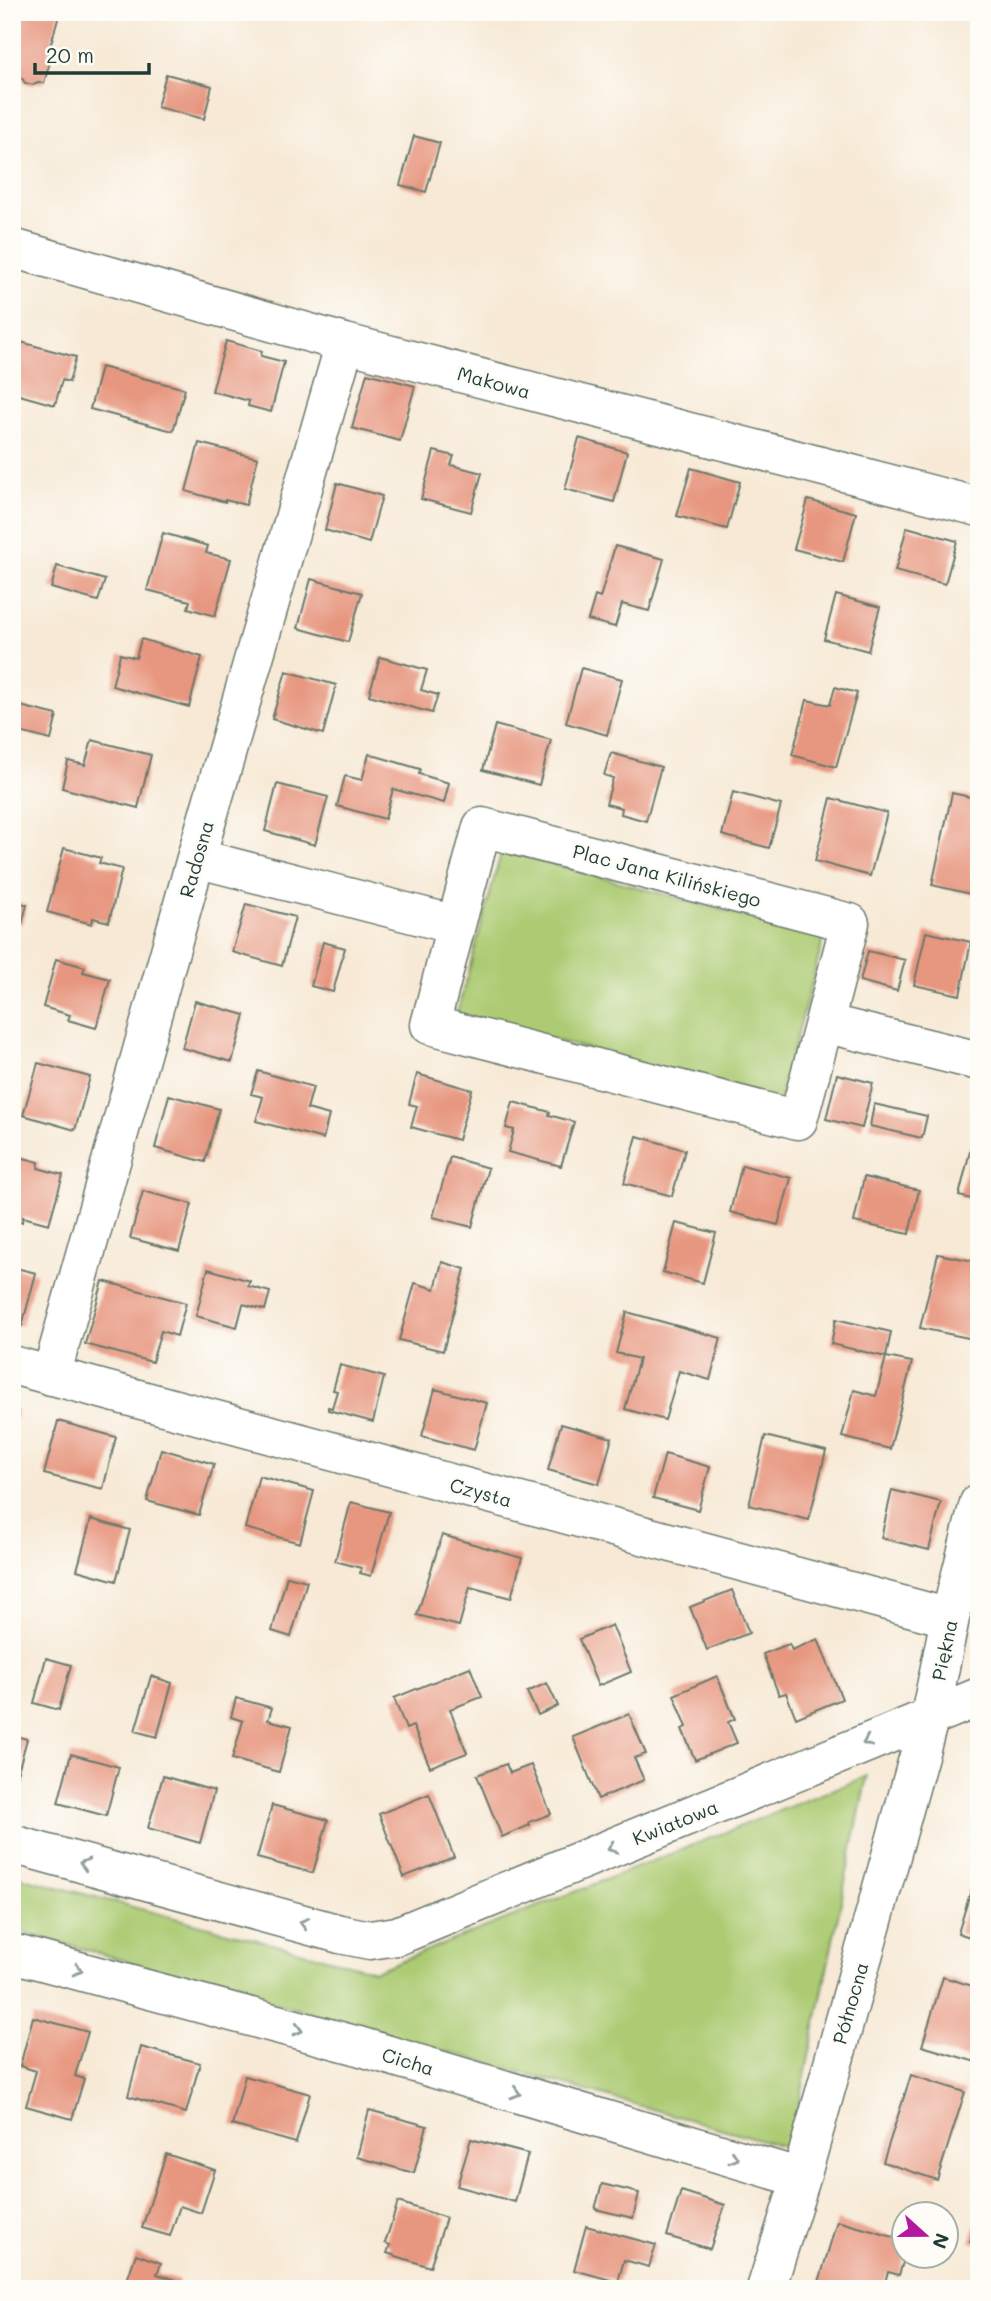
<svg xmlns="http://www.w3.org/2000/svg" width="991" height="2301" viewBox="0 0 991 2301" font-family="Mali,sans-serif">
<style>
.green{fill:#accb72;stroke:#668453;stroke-width:2}
.building{fill:#e7967f}
.lines{fill:none;stroke-linecap:round;stroke-linejoin:round}
.minor-casing{stroke:#6b796c;stroke-width:41}
.minor{stroke:#fff;stroke-width:38}
.oneway{stroke:#8f9e9a}
.labels{text-anchor:middle;dominant-baseline:central;stroke-width:6;stroke-linejoin:round;paint-order:stroke}
.street-label{font-size:19px;fill:#1f3d34;stroke:#fdfcf7}
</style>
<rect width="100%" height="100%" fill="#fdfcf7"/>
<filter id="ink" filterUnits="userSpaceOnUse"><feTurbulence type="fractalNoise" baseFrequency=".0143" numOctaves="2"/><feDisplacementMap in="SourceGraphic" scale="14" xChannelSelector="R" yChannelSelector="G"/><feConvolveMatrix kernelMatrix="1 2 1 2 8 2 1 2 1" color-interpolation-filters="sRGB"/></filter>
<filter id="wash" filterUnits="userSpaceOnUse"><feTurbulence type="fractalNoise" baseFrequency=".00686" numOctaves="4" result="noise"/><feDisplacementMap in="SourceGraphic" scale="28" xChannelSelector="R" yChannelSelector="G"/><feGaussianBlur stdDeviation="1.57" result="paint"/><feColorMatrix in="noise" values="0 0 0 0 0 0 0 0 0 0 0 0 0 0 0 0 0 1.4 0 .05"/><feComposite in="paint" operator="in"/></filter>
<g filter="url(#wash)">
<rect width="100%" height="100%" fill="#f7e9d5"/>
<!-- green -->
<path class="green" d="M502 850 824 938 779 1102 457 1013Z
M867 1776 790 2148 12 1929V1875L375 1971Z"/>
<g id="blocks">
<!-- building -->
<path class="building" d="M12 12H60L48 54 52 55 44 83H38L33 85 25 83 22 78 12 75Z
M166 74 212 86 204 119 157 107Z
M414 136 440 143 426 192 400 185Z
M17 341 76 357 69 382 62 380 55 405 12 393V359Z
M226 341 262 351 261 356 284 362 271 412 248 406 249 401 212 391Z
M101 367 185 389 173 431 90 409Z
M367 373 415 386 400 441 352 428Z
M579 438 627 452 614 502 565 489Z
M199 443 258 458 246 505 225 500V502L186 491Z
M434 451 454 456 451 465 482 473 471 512 421 499Z
M691 468 740 482 727 529 677 516Z
M337 483 382 496 369 543 325 530Z
M808 500 856 513 843 562 794 549Z
M907 527 957 541 945 584 895 571Z
M163 533 208 546 206 553 231 559 215 616 188 608 190 601 147 590Z
M615 546 664 559 649 611 622 604 615 627 588 620 595 596 600 598Z
M57 566 105 580 98 601 51 588Z
M311 579 362 593 348 642 298 628Z
M836 595 880 607 868 651 824 639Z
M141 639 202 657 189 707 112 686 120 654 136 658Z
M380 657 427 670 421 690 438 695 432 713 369 695Z
M581 668 622 679 607 735 566 723Z
M286 671 336 685 323 734 272 719Z
M835 687 857 693 836 767 792 755 807 700 830 705Z
M12 704 57 715 51 740 12 730Z
M495 725 551 740 539 785 483 770Z
M92 740 151 755 138 808 62 788 68 761 85 765Z
M611 753 661 767 646 821 621 814 622 808 606 804 613 778 604 775Z
M369 754 420 769 419 774 449 783 444 803 393 789 385 819 337 806 345 776 362 780Z
M277 784 328 797 315 845 265 831Z
M733 792 781 805 769 848 722 835Z
M952 793 979 799V896L932 885Z
M831 798 887 813 870 876 815 861Z
M64 848 101 858 99 863 122 869 109 922 93 918 92 924 47 912Z
M12 900 27 905 22 924 12 921Z
M246 904 295 917 282 966 232 952Z
M926 932 971 942 960 995 914 985Z
M323 942 345 948 333 992 311 986Z
M868 951 905 960 897 991 860 981Z
M56 959 85 967 83 972 110 979 96 1028 68 1020 70 1015 43 1007Z
M195 1001 245 1015 232 1062 182 1048Z
M38 1063 90 1077 75 1130 23 1115Z
M258 1071 313 1087 307 1109 329 1115 323 1139 256 1121 263 1097 251 1094Z
M417 1074 472 1090 458 1140 411 1127 417 1106 409 1104Z
M837 1074 873 1083 862 1128 826 1119Z
M169 1095 219 1109 205 1162 155 1148Z
M513 1102 550 1112 549 1115 574 1122 561 1166 508 1152 514 1130 506 1128Z
M874 1104 927 1116 922 1138 870 1126Z
M978 1118 979 1119V1201L959 1196Z
M637 1136 685 1150 672 1196 624 1183Z
M12 1155 39 1162 38 1168 63 1175 49 1224 23 1217 22 1222 12 1220Z
M450 1157 488 1168 472 1227 433 1217Z
M742 1165 791 1178 778 1225 730 1212Z
M864 1177 919 1190 909 1234 854 1222Z
M143 1191 192 1204 179 1251 130 1238Z
M676 1223 716 1233 703 1283 663 1272Z
M938 1254 979 1262 978 1340 920 1328Z
M442 1262 465 1269 443 1351 399 1340 415 1283 435 1289Z
M12 1267 36 1273 22 1326 12 1324Z
M208 1269 250 1281 248 1286 270 1292 265 1310 243 1304 237 1327 196 1316Z
M103 1281 186 1303 177 1336 161 1331 152 1362 85 1344Z
M627 1312 721 1338 710 1380 679 1371 665 1420 625 1409 639 1359 616 1353Z
M836 1319 891 1332 886 1357 831 1344Z
M886 1357 912 1362 890 1449 842 1437 854 1390 876 1396Z
M340 1365 384 1377 373 1422 328 1410V1407L332 1408 337 1391 333 1390Z
M435 1389 487 1403 474 1450 422 1436Z
M12 1409 18 1411 13 1430H12Z
M58 1421 116 1437 103 1489 44 1474Z
M561 1424 612 1438 599 1484 548 1470Z
M765 1436 826 1451 809 1520 749 1505Z
M161 1449 214 1464 199 1515 147 1501Z
M665 1454 710 1467 698 1510 653 1498Z
M259 1476 314 1491 300 1543 245 1528Z
M892 1490 941 1502 929 1550 881 1538Z
M351 1502 389 1512 371 1576 360 1573 361 1568 335 1561Z
M91 1519 130 1530 116 1581 77 1570Z
M442 1535 522 1558 511 1598 470 1587 459 1626 417 1615Z
M287 1576 307 1581 291 1637 272 1631Z
M732 1590 749 1633 707 1650 690 1607Z
M612 1625 631 1672 598 1686 579 1639Z
M818 1639 842 1699 796 1718 786 1693 779 1695 763 1654 789 1644 792 1650Z
M46 1658 71 1665 59 1710 34 1703Z
M470 1667 482 1697 450 1709 467 1753 430 1767 413 1726 406 1729 394 1698Z
M151 1676 172 1683 157 1737 135 1731Z
M717 1676 735 1719 728 1722 737 1743 695 1760 682 1729 687 1727 674 1695Z
M547 1683 558 1706 538 1715 527 1692Z
M236 1698 272 1708 268 1720 292 1726 279 1772 232 1759 243 1721 231 1717Z
M629 1714 646 1754 634 1758 644 1780 598 1799 573 1737Z
M12 1735 27 1739 13 1789H12Z
M71 1754 119 1767 106 1816 58 1803Z
M506 1764 510 1773 531 1765 551 1814 529 1822 530 1825 502 1837 477 1775Z
M163 1776 214 1791 200 1843 148 1828Z
M429 1794 454 1857 404 1877 379 1814Z
M272 1805 328 1820 313 1873 257 1858Z
M975 1877 979 1878V1940L958 1933Z
M943 1977 979 1988V2063L922 2046Z
M33 2017 88 2032 75 2076 84 2079 72 2119 26 2106 36 2071 20 2066Z
M141 2047 200 2063 186 2113 128 2096Z
M911 2075 965 2092 937 2180 883 2162Z
M245 2076 310 2094 296 2143 232 2125Z
M369 2110 427 2126 414 2173 357 2157Z
M471 2139 528 2154 515 2202 457 2186Z
M166 2154 215 2170 201 2213 180 2206 170 2236 142 2228Z
M602 2184 639 2193 633 2218 595 2209Z
M681 2191 725 2205 710 2249 667 2236Z
M398 2202 446 2218 430 2267 387 2253 390 2245 385 2243Z
M978 2215H979V2244L970 2242Z
M837 2221 904 2240 905 2256 899 2275 888 2272 883 2289H817Z
M586 2226 656 2245 649 2267 624 2260 618 2282 574 2270Z
M136 2254 161 2263 157 2274 179 2281 176 2289H124Z"/>
</g>
</g>
<g filter="url(#ink)">
<use href="#blocks" fill-opacity="0" stroke="#6b796c" stroke-width="2"/>
<g class="lines">
<!-- minor casing -->
<g class="minor-casing">
<path id="minor" d="M12 248 345 343 979 507
M196 858 456 925 430 1025 798 1120 824 1023 979 1061
M456 925 482 827 850 923 824 1023
M12 1365 950 1618
M51 1376 196 858 345 343
M12 1844 340 1934 370 1940 397 1936 979 1697
M12 1953 355 2045 801 2178
M766 2289 801 2178 930 1716 950 1618 979 1503"/>
</g>
<!-- minor -->
<use href="#minor" class="minor"/>
</g>
<!-- one-way arrows -->
<defs><path id="oneway-chevron" d="M-2-3.5L2.5 0L-2 3.5" fill="none" stroke-width="1.6" stroke-linecap="round" stroke-linejoin="round" transform="scale(1.75)"/></defs>
<g class="oneway">
<use href="#oneway-chevron" transform="translate(867 1742) rotate(157)"/>
<use href="#oneway-chevron" transform="translate(612 1848) rotate(158)"/>
<use href="#oneway-chevron" transform="translate(84 1864) rotate(-165)"/>
<use href="#oneway-chevron" transform="translate(304 1923) rotate(-165)"/>
<use href="#oneway-chevron" transform="translate(78 1970) rotate(15)"/>
<use href="#oneway-chevron" transform="translate(298 2030) rotate(15)"/>
<use href="#oneway-chevron" transform="translate(516 2093) rotate(17)"/>
<use href="#oneway-chevron" transform="translate(734 2158) rotate(17)"/>
</g>
</g>
<g class="labels">
<!-- street labels -->
<g class="street-label">
<text transform="translate(494 382) rotate(15)">Makowa</text>
<text transform="translate(196 859) rotate(-74)">Radosna</text>
<text transform="translate(667 875) rotate(15)">Plac Jana Kilińskiego</text>
<text transform="translate(481 1492) rotate(15)">Czysta</text>
<text transform="translate(944 1650) rotate(-78)">Piękna</text>
<text transform="translate(675 1822) rotate(-22)">Kwiatowa</text>
<text transform="translate(850 2003) rotate(-74)">Północna</text>
<text transform="translate(408 2061) rotate(17)">Cicha</text>
</g>
</g>
<!-- margin -->
<rect width="991" height="2301" fill="none" stroke="#fdfcf7" stroke-width="42"/>
<!-- north arrow -->
<g transform="translate(925 2235) rotate(111)"><circle r="33" fill="#fdfcf7" stroke="#a4b0a9" stroke-width="2"/>
<path d="M0-5L12 26L0 18L-12 26Z" fill="#b5179e"/>
<text y="-10" font-size="19" font-weight="bold" text-anchor="middle" fill="#1f3d34">N</text>
</g>
<!-- scale -->
<path d="M35 63v10h114v-10" fill="none" stroke="#1f3d34" stroke-width="3.5"/>
<text x="46" y="63" font-size="21" fill="#1f3d34" stroke="#fdfcf7" stroke-width="5" paint-order="stroke">20 m</text>
</svg>
